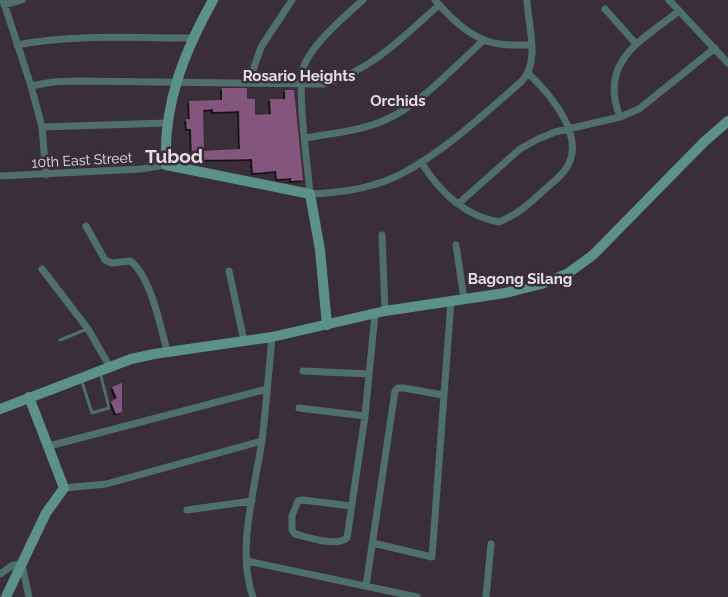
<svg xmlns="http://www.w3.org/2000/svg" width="728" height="597" viewBox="0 0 728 597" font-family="Raleway,sans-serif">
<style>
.building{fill:#84557d;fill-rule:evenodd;filter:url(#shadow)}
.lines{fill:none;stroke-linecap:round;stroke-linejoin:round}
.lane{stroke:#4f6f6b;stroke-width:3}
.street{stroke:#4f6f6b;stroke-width:7}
.secondary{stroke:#5c918a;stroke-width:10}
.labels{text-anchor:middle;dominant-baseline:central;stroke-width:5;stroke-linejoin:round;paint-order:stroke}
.street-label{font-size:14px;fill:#e5dee3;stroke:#3a2f38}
.neighbourhood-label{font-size:15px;font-weight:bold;fill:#e5dee3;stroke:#3a2f38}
.district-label{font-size:19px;font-weight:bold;fill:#e5dee3;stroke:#3a2f38}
</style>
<defs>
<filter id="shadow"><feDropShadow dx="-2" dy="2" stdDeviation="0" flood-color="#0009"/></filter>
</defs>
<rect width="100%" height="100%" fill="#3a2f38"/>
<!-- building -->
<path class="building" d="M222 88H247V99H255V115L271 114 270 99H285V90H294L303 180 291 181V178L277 179 276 171 253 173 252 159 192 160 191 129H187L186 119H190L189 101 222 100ZM213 109V112L239 111 240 149 204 151 203 110Z
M122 383V412L116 414 111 402 117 398 112 387Z"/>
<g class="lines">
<!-- lane -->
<path class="lane" d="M60 340 87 329
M81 379 92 413 109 408 100 372"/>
<!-- street -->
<path class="street" d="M3 0 31 86 42 127 46 175
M363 0C345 16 312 44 304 66 296 89 308 166 310 194 341 193 375 188 403 173 446 150 484 114 521 82 541 62 528 26 527 0
M435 0C447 14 466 33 484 40 499 46 516 45 531 45
M669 0 728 63
M4 5 22 0
M605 9 636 44
M17 45C75 34 134 38 192 38
M249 82 261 47 292 0
M31 86 53 82 76 81 324 84C371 71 404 36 439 5
M620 117C598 61 641 41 679 11
M42 127 168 123
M306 138C332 133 361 131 385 120 420 105 455 66 484 40
M421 162C439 191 464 216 499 222 517 215 529 204 543 191 551 184 562 176 567 167 586 136 550 94 529 74
M0 176 141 169 166 165
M458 204 520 149 538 139 555 132 620 117 639 109 715 48
M86 226 105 260 112 263 130 261C150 274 161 328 167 351
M382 235 385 311
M456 245 464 299
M42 269 88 329 110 367
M229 271 244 341
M303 371 369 374
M299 408 365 416
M49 446 267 389
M64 488 106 484 262 441
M351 506 303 500 298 501 292 516V530L295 534C308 537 336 547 347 538L365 416 375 314
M187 510 252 501
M373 543 432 557 451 301
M247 561 417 597
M0 574 13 565H22L29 597
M366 586 395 391 398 388H404L443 395
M253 597C236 551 255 488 262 441 266 406 269 371 272 337
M486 597 491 544"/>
<!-- secondary -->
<path class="secondary" d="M213 0C184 52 163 105 166 165L310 194 320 250 327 325
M0 409 131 359 154 354 272 337 385 311 505 293 541 284 567 274 593 255 704 142 728 121
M6 597 46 513 64 488 29 397"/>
</g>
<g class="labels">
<!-- street labels -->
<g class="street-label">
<text transform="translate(82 160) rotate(-3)">10th East Street</text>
</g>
<!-- neighbourhood labels -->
<g class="neighbourhood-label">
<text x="299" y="76">Rosario Heights</text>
<text x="398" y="101">Orchids</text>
<text x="520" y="279">Bagong Silang</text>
</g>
<!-- district labels -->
<g class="district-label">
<text x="174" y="156">Tubod</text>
</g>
</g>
</svg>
